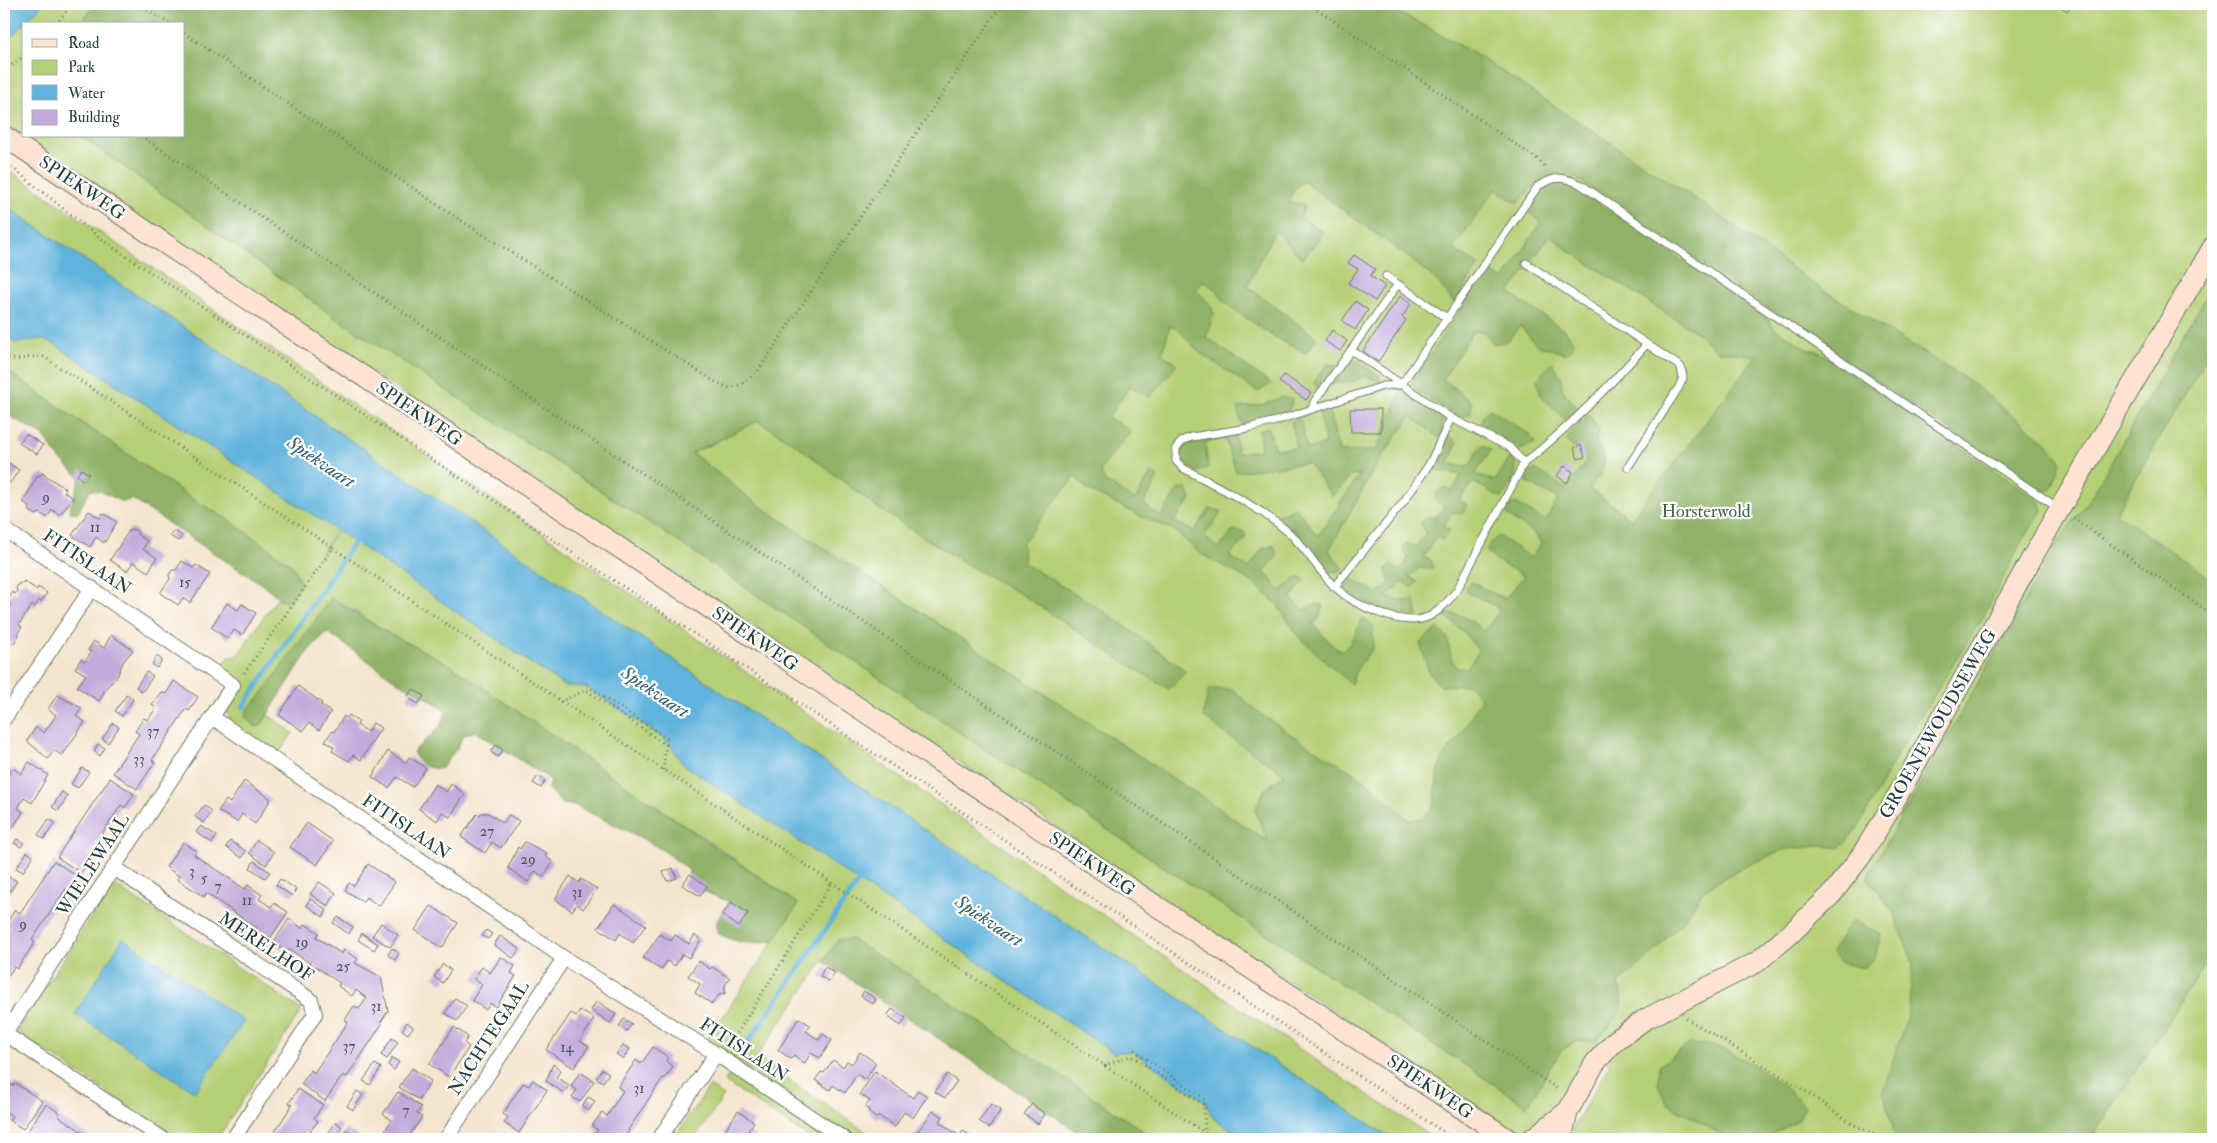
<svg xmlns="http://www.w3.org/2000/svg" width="2217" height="1143" viewBox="0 0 2217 1143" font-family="'IM FELL Double Pica',serif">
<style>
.green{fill:#b5cf74;stroke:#6a8654}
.forest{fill:#90b266;stroke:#58784d}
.water{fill:#60b3dc;stroke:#407888}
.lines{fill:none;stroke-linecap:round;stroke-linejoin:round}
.stream{stroke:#60b3dc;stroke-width:5}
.building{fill:#c3acdb}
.lane-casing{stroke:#6a786a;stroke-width:9}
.street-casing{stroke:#6a786a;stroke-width:16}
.secondary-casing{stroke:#6a786a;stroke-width:22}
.path{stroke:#6a786a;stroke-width:3;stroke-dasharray:1 4;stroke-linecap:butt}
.lane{stroke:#fff;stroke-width:7}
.street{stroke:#fff;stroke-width:14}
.secondary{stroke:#fee3d2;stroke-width:20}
.labels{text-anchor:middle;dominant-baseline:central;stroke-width:4.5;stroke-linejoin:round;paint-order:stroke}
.number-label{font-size:15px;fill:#48595e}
.street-label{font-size:18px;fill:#1f3d34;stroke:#fff}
.park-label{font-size:18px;fill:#446244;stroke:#fff}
.water-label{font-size:19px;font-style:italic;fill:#326066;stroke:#fff}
</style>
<rect width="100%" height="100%" fill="#fff"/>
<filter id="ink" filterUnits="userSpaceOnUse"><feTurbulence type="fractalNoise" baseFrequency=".02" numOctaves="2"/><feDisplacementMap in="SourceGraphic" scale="10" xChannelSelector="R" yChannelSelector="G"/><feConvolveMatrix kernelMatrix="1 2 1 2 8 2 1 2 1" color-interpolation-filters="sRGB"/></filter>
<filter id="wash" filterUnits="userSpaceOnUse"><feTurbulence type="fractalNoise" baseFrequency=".0096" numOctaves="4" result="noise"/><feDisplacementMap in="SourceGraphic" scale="20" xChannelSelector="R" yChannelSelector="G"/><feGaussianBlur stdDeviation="1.12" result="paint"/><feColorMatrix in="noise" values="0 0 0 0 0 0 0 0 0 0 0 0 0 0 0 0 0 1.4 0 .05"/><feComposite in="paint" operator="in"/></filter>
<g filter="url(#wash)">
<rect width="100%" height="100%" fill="#f6e5ce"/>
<!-- green -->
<path class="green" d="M43 4H2213V1139H1746L1667 1103 1729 1139H1567L1610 1063 1597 1053 1550 1117 1530 1130 1511 1129 154 227 4 123V44L24 24V136H81L336 318 676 540 935 716 1527 1106 1561 1050 1578 1041 1258 818 1269 842 754 502 692 453 719 441 184 24 96 5 78 24H24Z
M4 167 1344 1079 1435 1139H1392L904 816 4 205Z
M4 336 15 343 41 339 56 345 336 530 317 560 338 530 564 686 586 687 668 741 682 763 1114 1053 1132 1051 1205 1101 1213 1118 1246 1139H1155L908 974 838 940 757 1056 790 1081 877 1139H854L707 1041 798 904 712 843 586 760 340 602 260 697 248 708 261 725 268 715 293 733 277 756 230 722 227 709 245 682 222 666 229 657H236L277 598 287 603 293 566 230 521 191 498 4 369Z
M113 884 302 1010 217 1139H176L16 1031Z
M729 1074 827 1139H811L725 1082Z
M710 1086 724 1096 694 1139H673Z"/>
<!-- forest -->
<path class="forest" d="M97 4H1378L1420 23 1475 54 1702 203 1811 282 1972 383 2046 442 2061 461 2052 488 2047 492 2039 489 1791 324 1582 182C1552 164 1540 178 1520 201L1515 202 1495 189 1453 249 1479 265 1454 303 1438 282 1411 259 1303 181 1293 191 1288 202 1304 205 1301 217 1324 233 1302 259 1275 230 1247 286 1317 338 1306 353 1274 337 1225 303 1217 290 1202 280 1197 291 1210 304 1214 314 1206 337 1271 384 1258 392 1199 352 1178 329 1170 326 1162 354 1177 364 1150 397 1130 386 1108 418 1131 431 1100 470 1104 481 1135 500 1151 473 1158 477 1144 504 1161 517 1178 489H1187L1191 499 1174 521 1194 531 1210 509 1222 511 1204 537 1219 548 1234 530 1244 532 1246 538 1229 556 1249 568 1262 549 1274 545 1277 556 1264 572 1281 591 1298 576 1305 580 1291 598 1303 610 1314 605H1323L1319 618 1313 624 1335 648 1343 651 1351 642 1363 618 1373 625V648L1356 670 1351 684 1300 638 1276 603 1251 581 1201 554 1174 530 1138 515 1088 490 1075 476 1022 543 1024 563 1111 616 1186 671 1169 689 1118 658 1026 597 968 565 876 507 797 445 758 421 692 453 754 502 1268 841 1255 810 1265 789 1285 774 1228 736 1203 716 1209 689H1232L1259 713 1304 743 1364 779 1409 820 1422 818 1434 807 1438 769 1445 754 1460 736 1481 699 1470 685 1440 686 1429 673 1420 643 1438 628 1448 639 1451 659 1457 668H1467L1479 651 1463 631 1444 615C1460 611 1472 621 1484 631L1499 612 1497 607 1467 592 1466 586 1471 582 1505 599 1524 576 1494 559 1487 551 1490 543 1499 536 1531 558 1541 543 1535 534 1507 515 1510 505 1516 503 1545 521 1558 499 1528 483 1525 476 1535 469 1566 489 1586 462 1583 451 1571 446 1566 441C1571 430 1582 424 1589 414L1599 431 1596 443C1611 462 1603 472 1589 488L1631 519 1757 356 1717 351 1699 334 1569 251 1551 235 1509 293 1568 333 1574 345 1566 354 1537 345 1520 326 1508 341 1494 344 1483 331H1473L1443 379 1471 402V413L1461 418 1415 390 1412 384 1413 380 1488 270 1504 280 1541 222 1526 211C1538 193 1550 177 1574 187L1769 319 1774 328 1809 350H1816L2034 497 2040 503 2042 511 2019 546 1984 616 1901 747 1858 828 1840 848 1822 846 1786 849 1741 868 1705 889 1681 923 1649 957 1618 983C1629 1010 1613 1022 1596 1041H1577L1561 1050 1527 1106 935 716 676 540 336 318 81 136H184V24H78Z
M2213 284V346L2116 513 2213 580V953L2091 1139H1893L1895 1135 1883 1091 1908 1014 1913 963 1893 911 1867 877 2058 542 2093 494Z
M1351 361H1357L1380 376V382L1367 376 1347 383 1336 382 1331 386 1347 363Z
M1552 363 1561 376 1562 389 1578 410 1567 421 1541 396 1537 379Z
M1327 364 1337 365 1318 390 1314 382Z
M4 369 191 498 230 521 293 566 301 584 288 603C277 598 270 589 260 583 217 556 175 527 132 499L123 502 100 491 90 490 78 512H69L80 478 58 457 43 435 4 413Z
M1401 392 1440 415C1446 423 1443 430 1439 438L1411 416 1377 464 1329 550 1343 569C1338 572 1332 573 1327 569L1296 532 1276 516 1295 507 1318 536 1360 474 1352 476 1332 496 1308 463 1236 472 1225 438 1205 443 1208 467 1197 472C1151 442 1214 438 1235 435L1238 453 1261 450 1259 430 1268 427 1275 449 1296 448 1291 421 1300 418 1307 449 1325 444 1319 411 1329 409 1339 452 1376 450Z
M1282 397 1292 400 1289 412 1242 425 1237 408 1264 404Z
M1490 409 1529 434 1535 443 1520 450 1510 442 1480 427 1483 415Z
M1449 435 1457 443 1448 464 1468 467 1482 445 1491 450 1475 474 1495 481 1512 455C1522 471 1510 484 1502 498L1473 482 1459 500 1467 504 1463 513 1453 512 1443 527 1450 530 1443 540 1436 537 1423 557 1432 561 1433 568H1419L1410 577 1418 582 1412 588 1403 582 1386 597 1401 601 1415 600 1418 616C1392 616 1367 604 1345 591L1347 577 1378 593 1390 583 1385 570 1391 565 1400 571 1408 559 1403 548 1407 543 1416 547 1426 533 1420 522 1430 516 1436 517 1444 506 1435 500 1437 492 1444 487 1453 491 1461 475 1431 469Z
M331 598 382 630 449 664 798 904 774 940C749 945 740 944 717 933V921L730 902 708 893 689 881V870L664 851 642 838 576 806 562 804 548 789 550 779 475 731 463 736 457 748 442 768C428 770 419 765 413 752L440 727 447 711 418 692 404 686 327 632 309 650 261 725 256 727 245 717 248 708 260 697Z
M1852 920 1881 934 1875 958 1864 968 1841 963 1831 952Z
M851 939 908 974 1155 1139H1088L823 961 838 940Z
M1689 1044C1697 1045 1706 1044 1713 1046 1747 1058 1780 1080 1805 1106L1798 1120 1764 1139H1729L1667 1103 1658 1084 1659 1066Z"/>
<!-- water -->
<path class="water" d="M4 4H43L4 44Z
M4 205 904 816 1392 1139H1246L1213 1118 1205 1101 1132 1051 1114 1053 682 763 668 741 586 687 565 686 354 542 56 345 41 339 15 343 4 336Z
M123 938 244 1021 195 1092 75 1014Z"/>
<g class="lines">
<!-- stream -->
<path class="stream" d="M243 707 354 542
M746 1045 859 881"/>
</g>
<g id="blocks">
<!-- building -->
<path class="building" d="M2056 4H2072L2067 11Z
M1354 255 1375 269 1370 276 1385 286 1375 301 1348 283 1358 269 1348 263Z
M1400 296 1411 304 1402 317 1406 320 1378 362 1363 351Z
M1355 301 1368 310 1355 330 1342 321Z
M1332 330 1347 341 1340 351 1325 341Z
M1284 375 1311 393 1306 400 1279 382Z
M1350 409H1381V432H1351Z
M26 434 43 445 37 454 19 443Z
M1581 445 1585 457 1578 459 1574 448Z
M4 456 8 459 6 461 19 470 10 483 4 479Z
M1564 466 1573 472 1567 483 1557 476Z
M81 469 89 474 84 481 77 476Z
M42 473 66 489 64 492 73 498 60 515 52 510 47 518 40 513 36 515 29 510V506L23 502 38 475 40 476Z
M89 511 100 518 103 513 117 522 104 543 96 537 90 547 72 535Z
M130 529 136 530 138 535 147 541 143 549 157 558 148 572 133 562 127 571 110 560Z
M174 530 182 536 178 541 170 536Z
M182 561 193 568 196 565 210 574 190 603 183 598 178 605 160 593 170 579 169 575 172 570H176Z
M24 581 37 590 38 587 47 593 41 602 39 600 35 607 32 605 19 625 22 627 17 634 19 635 13 644 5 638 6 636 4 634V616L11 605 6 602 13 592 15 594 17 591 16 588 19 583 22 584Z
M227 603 238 610 242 604 256 613 242 635 234 630 228 639 211 627Z
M111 635 133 650 123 662 117 677 106 688 99 701 77 687 86 675 75 668 81 659 85 662 91 652 88 650 94 641 104 648Z
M157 656 162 660 157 668 152 664Z
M146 672 153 676 142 692 136 687Z
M174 681 198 697 189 711 186 709 152 760 155 762 137 789 113 773 139 734 135 731 144 718 148 720 156 708 152 705 162 692 166 694Z
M298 686 322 703 321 705 331 712 319 730 309 723 303 731 279 715Z
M413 689 424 696 418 704 407 697Z
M127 694 133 699 122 716 115 711Z
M57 695 82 708 76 716 85 722 62 756 54 750 48 759 27 741 36 727 44 733 56 715 48 709Z
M349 715 359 722 357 725 368 732 373 723 381 728 361 760 353 755 349 761 332 751 334 747 325 741 332 731 334 732 344 716 347 718Z
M113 723 119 727 108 743 102 739Z
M98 744 105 748 100 756 94 751Z
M496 745 503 750 498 757 491 752Z
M388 751 406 763 409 757 426 768 413 787 397 777 389 788 372 777Z
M29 762 48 775 32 803 24 798 18 808 23 812 12 829 4 824V776L5 773 8 775 13 768 21 774Z
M82 768 89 772 78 788 71 784Z
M538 776 545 781 541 788 533 783Z
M110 778 134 794 125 808 121 805 87 857 90 859 81 873 57 857Z
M244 781 271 799 255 824 242 814 237 822 218 811 226 800 230 803Z
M435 784 446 792 451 784 465 794 450 817 442 812 437 821 419 809Z
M62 792 68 796 58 811 52 807Z
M204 805 212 811 204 823 195 817Z
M481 813H488L503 823 509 815 519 821 501 848 492 842 485 853 461 837 477 814 479 816Z
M49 819 55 823 44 839 38 835Z
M307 823 333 841 317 865 290 847Z
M201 826 217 836 212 843 196 832Z
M17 839 24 843 21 847 14 843Z
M257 840 274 852 266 865 249 853Z
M230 841 246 851 242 858 226 847Z
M183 842 197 851 194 855 245 889 248 885 262 895 259 899 271 907 274 903 288 912 269 940 255 931 257 928 206 893 204 897 177 879 179 876 166 867Z
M525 842 547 853 545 856 553 862 543 877 535 871 528 882 508 868 518 847 520 849Z
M27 852 33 856 23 872 16 868Z
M54 861 78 877 69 891 66 889 32 940 35 942 17 969 14 967 4 982V937L10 927 6 924 15 910 20 913Z
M254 861 270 872 265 878 250 868Z
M368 864 395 882 379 906 366 897 363 902 345 890 349 883 354 886Z
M673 868 677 878 667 881 663 872Z
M690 874 707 886 700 896 682 885Z
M570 876 579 883 581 879 597 889 583 909 577 904 572 911 555 899Z
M10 877 17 881 6 897 4 895V886Z
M280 879 296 889 292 896 276 885Z
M319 882 336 893 328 906 310 894Z
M310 899 327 910 323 917 306 905Z
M731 902 748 913 739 927 722 915Z
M614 904 646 925 633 943 620 933 616 940 598 928Z
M431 906 458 923 442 948 415 930Z
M338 917 353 927 349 934 333 923Z
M289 919 302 928 305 924 319 933 316 937 342 954 344 950 358 959 355 963 381 977 388 1011 380 1023 382 1024 347 1077 343 1075 325 1101 301 1084 311 1070 314 1073 348 1022 345 1020 354 1006 359 1009 367 998 356 990 352 996 338 986 340 983 289 949 287 952 273 943Z
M381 923 398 935 390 947 372 936Z
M486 930 492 934 488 939 482 936Z
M362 933 378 944 374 950 358 940Z
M660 934 671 941 675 935 689 944 695 935 701 940 689 958 682 954 675 966 667 961 661 970 643 958Z
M500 936 520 949 513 958 494 945Z
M392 948 399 953 395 960 388 955Z
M501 957 515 966 511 973 516 976 496 1007 490 1003 486 1010 472 1000 482 985 474 979 482 967 490 973Z
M699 961 710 969 712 967 730 978 725 985V993L719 995 712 1004 695 993 700 984 688 976Z
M443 964 451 970 443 983 434 977Z
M825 967 835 973 829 982 820 976Z
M864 991 876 999 873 1004 861 996Z
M455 998 467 1006 457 1021 445 1013Z
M597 1001 616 1014 610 1023 591 1010Z
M892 1009 906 1018 901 1026 887 1016Z
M580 1010 594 1019 580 1041 589 1046 574 1068 546 1050 571 1013 576 1016Z
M799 1018 810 1025 806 1031 819 1040 823 1034 832 1040 820 1058 811 1053 804 1064 794 1055 791 1059 778 1050Z
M624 1019 632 1024 627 1031 619 1026Z
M407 1022 413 1027 408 1034 402 1030Z
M454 1027 468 1037 464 1043 469 1047 449 1077 429 1064Z
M392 1038 398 1042 387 1059 381 1055Z
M623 1045 630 1049 623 1059 616 1054Z
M653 1047 668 1057 666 1061 673 1066 672 1068 665 1078 662 1079 628 1130 629 1131 624 1139H605L596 1133 598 1130 592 1126 602 1112 607 1116 615 1103 623 1091 618 1087 636 1060 641 1064Z
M860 1052 876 1063 865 1080 857 1074 845 1093 833 1085 830 1090 815 1080 821 1072 824 1073 833 1060 843 1067 847 1061 852 1064Z
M392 1058 399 1062 394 1070 388 1065Z
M375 1064 381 1068 370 1085 363 1081Z
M553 1064 561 1070 556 1077 569 1085 564 1093 546 1081Z
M412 1068 431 1081 419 1100 399 1087Z
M602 1069 609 1073 603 1082 596 1078Z
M875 1071 913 1098 918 1090 927 1096 913 1118 904 1112 895 1127 879 1116 876 1118 869 1113V1110L865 1107 870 1101 860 1094Z
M580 1072 594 1081 580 1102 572 1097 577 1090 571 1086Z
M947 1074 957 1081 945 1098 935 1092Z
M4 1080 13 1086 15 1083 42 1101 23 1129 9 1120 12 1116 4 1110Z
M533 1080 547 1090 519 1133 504 1123 508 1117 503 1114 523 1083 529 1086Z
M298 1089 323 1105 314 1118 318 1121 308 1134 305 1132 300 1139H270L292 1105 289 1103Z
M357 1091 363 1095 353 1110 347 1106Z
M398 1092 421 1107 417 1114 422 1117 407 1139H379L392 1120 383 1114Z
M588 1097 595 1101 589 1111 582 1106Z
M46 1104 60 1113 58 1116 93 1139H47L44 1137 39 1139 27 1132Z
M991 1104 1001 1110 989 1128 979 1121Z
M1032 1104 1045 1114 1038 1124 1024 1114Z
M738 1111 754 1122 748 1131 756 1137 755 1139H731L723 1133Z
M933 1111 943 1117 939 1122 960 1136 963 1131 973 1137 971 1139H912Z
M336 1122 342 1127 334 1139H327L325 1138Z
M346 1129 359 1137 358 1139H346L341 1136Z"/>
</g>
</g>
<g filter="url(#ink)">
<use href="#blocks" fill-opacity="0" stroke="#6a786a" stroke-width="1"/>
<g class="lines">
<!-- lane casing -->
<g class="lane-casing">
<path id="lane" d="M1526 263 1681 367 1683 378 1679 387 1628 467
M1386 276 1448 319
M1351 350 1451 418 1509 447 1524 463 1457 590C1449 600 1441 610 1430 616 1405 629 1355 606 1336 588 1318 571 1306 547 1287 531 1256 505 1218 487 1183 468L1176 461V448L1183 440 1192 437 1248 428 1276 421 1383 386 1401 385 1538 186C1556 176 1561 176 1580 184L2058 508
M1312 409 1314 402 1398 284
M1524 463C1569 428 1609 386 1647 344
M1334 587 1405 500 1430 463 1451 418"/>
</g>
<!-- street casing -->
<g class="street-casing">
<path id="street" d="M4 529 233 685 212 717 564 958 716 1054 844 1139
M4 719 92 588
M114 868 311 1000 315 1014 233 1139
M4 1033 163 1139
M5 1034 212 717
M446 1139 564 958
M659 1139 716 1054"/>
</g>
<!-- secondary casing -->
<g class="secondary-casing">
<path id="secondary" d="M4 136 983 791 1508 1139
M1532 1139 1568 1111
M1561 1139 1568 1111 1595 1063 1615 1041 1644 1020 1757 962 1788 936 1832 894 1861 856 1890 809 2055 517 2213 247"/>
</g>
<!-- path -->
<path class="path" d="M139 4 170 24
M1309 4 1539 160 1547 169
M56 24 72 4
M184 33 451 214 717 383 730 388 742 384 758 371 1002 4
M4 71 24 56
M141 136 1559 1090
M4 161 105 242 1454 1139
M4 322 8 325
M4 355C18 365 29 354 44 357L333 548 242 676
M2073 518 2213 615
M333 548 1214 1139
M587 686 669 740
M560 702 586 690 666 745 663 771
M1686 1018 1804 1090 1854 1125 1884 1139
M729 1046 831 884
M1134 1050 1206 1100
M1104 1066 1130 1056 1135 1058 1204 1105 1205 1132"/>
<!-- lane -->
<use href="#lane" class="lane"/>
<!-- street -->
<use href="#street" class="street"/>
<!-- secondary -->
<use href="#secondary" class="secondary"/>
</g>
</g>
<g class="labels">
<!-- number labels -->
<g class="number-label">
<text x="46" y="497">9</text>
<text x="95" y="527">11</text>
<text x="185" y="582">15</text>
<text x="153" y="731">37</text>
<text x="139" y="759">33</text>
<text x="487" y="831">27</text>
<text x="528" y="859">29</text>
<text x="192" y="871">3</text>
<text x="204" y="878">5</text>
<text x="218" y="886">7</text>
<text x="577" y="892">31</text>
<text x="247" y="900">11</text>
<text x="23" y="924">9</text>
<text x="302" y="942">19</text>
<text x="343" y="966">25</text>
<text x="376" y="1006">31</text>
<text x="349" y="1046">37</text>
<text x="567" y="1047">14</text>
<text x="639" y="1088">31</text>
<text x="406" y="1110">7</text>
</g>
<!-- street labels -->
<g class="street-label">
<text transform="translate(82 188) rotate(34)">SPIEKWEG</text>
<text transform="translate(419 414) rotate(34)">SPIEKWEG</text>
<text transform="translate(87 562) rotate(34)">FITISLAAN</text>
<text transform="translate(755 639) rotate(34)">SPIEKWEG</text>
<text transform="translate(1938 724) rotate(-60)">GROENEWOUDSEWEG</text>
<text transform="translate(406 827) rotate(34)">FITISLAAN</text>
<text transform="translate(1092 864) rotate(34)">SPIEKWEG</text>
<text transform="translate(93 865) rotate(-57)">WIELEWAAL</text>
<text transform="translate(266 947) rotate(34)">MERELHOF</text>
<text transform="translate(489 1038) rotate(-57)">NACHTEGAAL</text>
<text transform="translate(744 1050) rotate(33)">FITISLAAN</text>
<text transform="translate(1430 1087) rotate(34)">SPIEKWEG</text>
</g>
<!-- park labels -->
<g class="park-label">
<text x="1706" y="511">Horsterwold</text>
</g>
<!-- water labels -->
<g class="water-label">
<text transform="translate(321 462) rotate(34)">Spiekvaart</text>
<text transform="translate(655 692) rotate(34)">Spiekvaart</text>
<text transform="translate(989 921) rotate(34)">Spiekvaart</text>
</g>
</g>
<!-- margin -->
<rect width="2217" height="1143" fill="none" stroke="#fff" stroke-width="20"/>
<!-- legend -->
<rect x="22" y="22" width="162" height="115" fill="#ffffff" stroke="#a5b1ae"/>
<rect x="32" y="39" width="25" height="8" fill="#fee3d2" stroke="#a5b1ae"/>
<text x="68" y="48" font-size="15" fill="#1f3d34">Road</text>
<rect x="32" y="60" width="25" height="15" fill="#b5cf74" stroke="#a5b1ae"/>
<text x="68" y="72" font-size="15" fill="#1f3d34">Park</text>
<rect x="32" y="85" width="25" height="15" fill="#60b3dc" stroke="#a5b1ae"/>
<text x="68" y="98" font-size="15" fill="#1f3d34">Water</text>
<rect x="32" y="110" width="25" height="15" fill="#c3acdb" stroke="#a5b1ae"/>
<text x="68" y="122" font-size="15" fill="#1f3d34">Building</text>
</svg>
